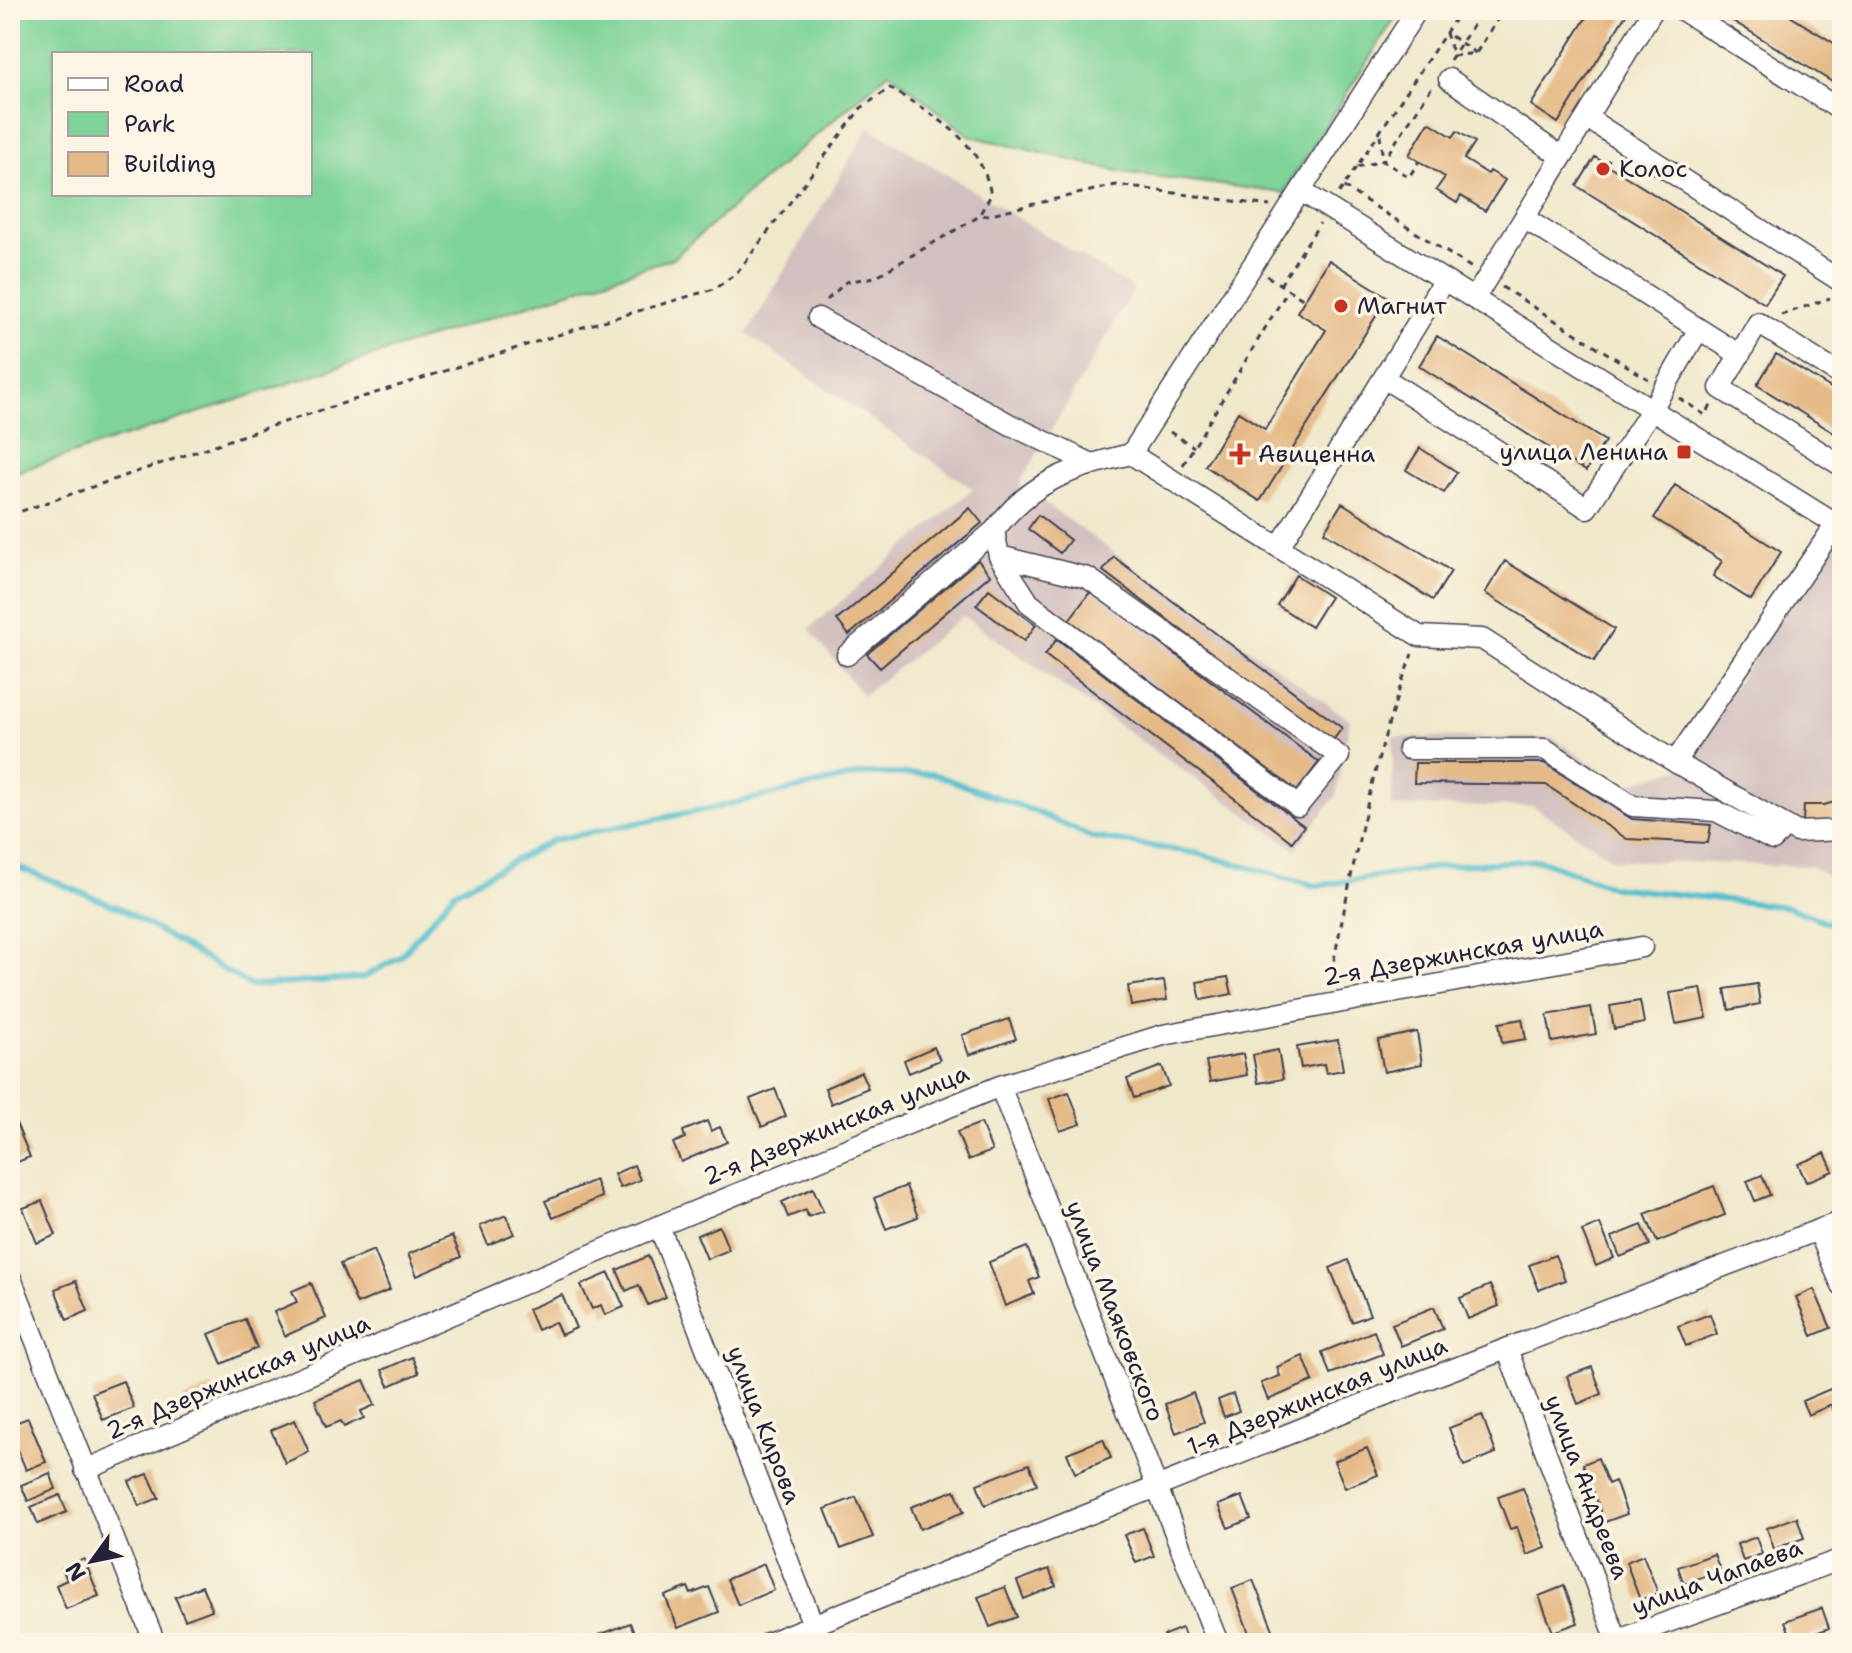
<svg xmlns="http://www.w3.org/2000/svg" width="1852" height="1653" viewBox="0 0 1852 1653" font-family="'Shantell Sans',sans-serif">
<style>
.industrial{fill:#d2bfbf}
.green{fill:#7dd398;stroke:#507a6a;stroke-width:2;fill-rule:evenodd}
.lines{fill:none;stroke-linecap:round;stroke-linejoin:round}
.stream{stroke:#52bdcd;stroke-width:6}
.building{fill:#e5ba87}
.minor-casing{stroke:#414051;stroke-width:23}
.path{stroke:#414051;stroke-width:3;stroke-dasharray:6 6;stroke-linecap:butt}
.minor{stroke:#fff;stroke-width:20}
.poi-dot{fill:#c8321e;stroke:#fcf5e5;stroke-width:3}
.labels{text-anchor:middle;dominant-baseline:central;stroke-width:7;stroke-linejoin:round;paint-order:stroke}
.poi-label{font-size:24px;fill:#22223b;stroke:#fcf5e5;text-anchor:start}
.street-label{font-size:24px;fill:#22223b;stroke:#fcf5e5}
</style>
<rect width="100%" height="100%" fill="#fcf5e5"/>
<filter id="ink" filterUnits="userSpaceOnUse"><feTurbulence type="fractalNoise" baseFrequency=".0125" numOctaves="2"/><feDisplacementMap in="SourceGraphic" scale="16" xChannelSelector="R" yChannelSelector="G"/><feConvolveMatrix kernelMatrix="1 2 1 2 8 2 1 2 1" color-interpolation-filters="sRGB"/></filter>
<filter id="wash" filterUnits="userSpaceOnUse"><feTurbulence type="fractalNoise" baseFrequency=".006" numOctaves="4" result="noise"/><feDisplacementMap in="SourceGraphic" scale="32" xChannelSelector="R" yChannelSelector="G"/><feGaussianBlur stdDeviation="1.8" result="paint"/><feColorMatrix in="noise" values="0 0 0 0 0 0 0 0 0 0 0 0 0 0 0 0 0 1.4 0 .05"/><feComposite in="paint" operator="in"/></filter>
<g filter="url(#wash)">
<rect width="100%" height="100%" fill="#f0e8cb"/>
<!-- industrial -->
<path class="industrial" d="M869 127 1134 289 1019 485 1350 720 1336 796 1295 849 963 616 863 696 809 629 973 489 747 334Z
M1837 535 1842 538V885L1810 866 1614 860 1533 806 1392 807 1393 737 1553 738 1623 786 1678 769Z"/>
<!-- green -->
<path class="green" d="M10 10H1400L1283 193 1122 172 970 136 889 72 673 258 10 474ZM54 54H310V194H54Z"/>
<g class="lines">
<!-- stream -->
<path class="stream" d="M10 864 120 908 251 986 362 978 400 957 455 892 553 840 717 807 862 774H933L1034 811 1092 837 1200 854 1316 886 1444 866 1539 860 1613 887 1788 907 1842 928"/>
</g>
<g id="blocks">
<!-- building -->
<path class="building" d="M1591 10H1629L1558 123 1531 105Z
M1715 10H1780L1842 48V88Z
M1429 122 1453 137 1457 131 1475 142 1464 159 1488 174 1490 171 1505 180 1485 211 1461 196 1457 203 1436 190 1445 177 1409 155Z
M1595 157 1783 276 1765 304 1577 186Z
M1329 260 1388 297 1260 501 1205 466 1238 412 1265 429 1326 330 1297 312Z
M1437 336 1605 441 1586 471 1419 366Z
M1776 354 1842 395V438L1757 385Z
M1420 448 1457 472 1444 493 1406 470Z
M1675 485 1781 552 1751 600 1713 576 1722 561 1654 518Z
M1342 503 1451 571 1433 600 1324 532Z
M970 508 982 523 849 635 837 620Z
M1038 515 1070 540 1060 553 1028 529Z
M1114 557 1342 728 1331 743 1103 571Z
M978 560 990 575 880 668 867 654Z
M1505 561 1614 629 1594 661 1485 593Z
M1296 575 1330 597 1311 627 1277 605Z
M989 589 1036 625 1024 641 976 605Z
M1091 591 1319 762 1297 791 1069 620Z
M1057 639 1304 826 1292 842 1045 655Z
M1415 763H1544L1632 819 1711 825 1708 843 1627 839 1546 785 1414 783Z
M1842 800V818L1829 821 1803 822 1804 805H1824Z
M1228 977 1232 994 1201 1000 1197 982Z
M1164 981 1167 1000 1131 1006 1128 986Z
M1757 984 1760 1004 1729 1010 1725 989Z
M1701 988 1707 1018 1676 1024 1670 993Z
M1640 1001 1644 1023 1614 1029 1610 1006Z
M1591 1007 1596 1034 1552 1042 1547 1015Z
M1009 1019 1016 1039 969 1055 962 1035Z
M1522 1019 1526 1039 1502 1043 1499 1023Z
M1417 1032 1422 1064 1384 1072 1378 1040Z
M1338 1040 1343 1070 1326 1073 1324 1064 1301 1068 1297 1047Z
M934 1047 940 1060 909 1073 904 1060Z
M1278 1050 1283 1079 1258 1083 1253 1055Z
M1243 1054 1247 1075 1210 1082 1206 1061Z
M1162 1066 1169 1086 1134 1098 1127 1079Z
M861 1072 868 1088 831 1104 825 1088Z
M775 1089 786 1116 762 1127 750 1099Z
M1069 1092 1081 1124 1060 1131 1049 1099Z
M14 1118 30 1157 10 1165V1120Z
M707 1121 711 1131 720 1127 727 1142 681 1162 673 1143 685 1138 683 1131Z
M981 1123 992 1151 968 1160 957 1132Z
M1825 1153 1833 1171 1806 1182 1798 1164Z
M634 1165 640 1180 620 1188 614 1174Z
M1762 1175 1770 1195 1755 1201 1747 1181Z
M595 1180 602 1197 553 1218 545 1201Z
M906 1186 918 1217 886 1229 874 1198Z
M1714 1186 1725 1215 1657 1242 1645 1214Z
M813 1188 823 1211 808 1217 806 1210 788 1217 782 1202Z
M42 1201 56 1235 37 1243 23 1208Z
M506 1215 514 1234 488 1245 480 1226Z
M1600 1224 1614 1258 1596 1266 1582 1231Z
M1642 1225 1650 1245 1620 1257 1612 1237Z
M719 1226 729 1250 707 1259 697 1235Z
M452 1236 461 1257 417 1276 408 1254Z
M1027 1247 1039 1277 1029 1281 1034 1294 1005 1306 989 1262Z
M374 1250 390 1290 357 1304 340 1264Z
M1555 1255 1565 1280 1539 1290 1529 1265Z
M648 1256 666 1297 648 1305 639 1285 626 1291 617 1270Z
M1348 1260 1370 1315 1352 1322 1330 1268Z
M609 1273 624 1307 605 1315 601 1305 592 1309 581 1285Z
M76 1281 88 1311 67 1320 55 1289Z
M311 1283 326 1318 285 1336 274 1312 297 1302 292 1291Z
M1490 1285 1499 1306 1468 1319 1460 1298Z
M1814 1289 1831 1328 1812 1336 1796 1297Z
M562 1295 576 1328 561 1335 555 1322 537 1330 528 1309Z
M1434 1307 1443 1329 1401 1346 1392 1324Z
M1710 1314 1717 1334 1686 1346 1678 1326Z
M245 1319 257 1348 222 1364 209 1334Z
M1374 1331 1383 1354 1330 1374 1322 1352Z
M1303 1356 1313 1381 1268 1400 1261 1383 1280 1376 1277 1367Z
M412 1357 419 1373 389 1386 382 1370Z
M1592 1367 1602 1394 1578 1404 1567 1376Z
M364 1380 375 1405 361 1411 364 1418 344 1427 341 1421 326 1427 315 1400Z
M123 1381 134 1408 103 1420 92 1393Z
M1842 1384V1430L1831 1405 1808 1415 1802 1401Z
M212 1387 218 1403 190 1415 183 1399Z
M1193 1393 1204 1422 1176 1433 1165 1404Z
M1233 1394 1239 1411 1224 1417 1218 1400Z
M1482 1415 1496 1453 1464 1466 1449 1428Z
M28 1418 46 1462 26 1470 17 1448 10 1451V1425Z
M295 1420 309 1452 285 1463 271 1430Z
M1103 1439 1111 1458 1075 1473 1067 1453Z
M1367 1448 1378 1475 1345 1488 1334 1461Z
M1598 1458 1608 1484 1615 1481 1627 1514 1605 1522 1583 1464Z
M1029 1464 1037 1484 985 1505 977 1484Z
M50 1473 56 1489 28 1501 21 1485Z
M148 1474 159 1498 139 1506 129 1481Z
M1523 1488 1546 1548 1527 1555 1517 1527 1510 1529 1498 1497Z
M955 1490 964 1512 920 1529 911 1507Z
M60 1495 67 1512 38 1524 31 1507Z
M1242 1496 1251 1519 1228 1528 1218 1505Z
M856 1497 873 1537 841 1549 825 1509Z
M1797 1517 1804 1538 1774 1549 1767 1528Z
M1143 1528 1154 1556 1136 1563 1124 1535Z
M1756 1537 1762 1554 1743 1561 1737 1544Z
M1714 1554 1720 1570 1684 1584 1678 1567Z
M1643 1555 1658 1593 1640 1600 1626 1562Z
M84 1559 99 1596 66 1609 56 1585 67 1580 62 1568Z
M764 1564 774 1590 738 1605 727 1579Z
M1049 1569 1056 1586 1024 1599 1017 1581Z
M1253 1580 1274 1632 1252 1641 1232 1588Z
M202 1586 212 1610 185 1620 175 1597Z
M1564 1586 1578 1623 1553 1632 1539 1596Z
M688 1587 691 1594 709 1587 719 1612 678 1628 665 1596Z
M1005 1587 1017 1617 990 1627 978 1597Z
M1822 1608 1829 1628 1793 1642 1785 1621Z
M630 1623 639 1643H591L589 1639Z
M1182 1628 1188 1643H1167L1164 1635Z"/>
</g>
</g>
<g filter="url(#ink)">
<use href="#blocks" fill-opacity="0" stroke="#414051" stroke-width="2"/>
<g class="lines">
<!-- minor casing -->
<g class="minor-casing">
<path id="minor" d="M1682 10 1842 111
M1449 79 1562 157
M1587 118 1842 282
M1301 191 1842 528
M1524 218 1740 355
M1474 299 1653 10
M818 318 1011 425 1090 463
M1842 376 1758 323 1720 388 1842 466
M1384 378 1587 508 1652 409 1699 329
M1131 454 1417 10
M1279 547 1444 280
M999 556 1088 578 1339 756 1298 806 1029 603 999 556 994 531C1030 481 1074 467 1131 454L1419 636 1482 639 1675 762 1836 524
M847 655 994 531
M1408 749H1545L1633 806 1716 811 1773 840 1785 826
M1675 762 1797 832 1842 830
M1000 1086 1218 1643
M659 1226 820 1643
M1818 1230 1842 1286
M10 1276 155 1643
M1507 1349 1618 1643
M85 1470 659 1226 1000 1086 1163 1035 1642 947
M768 1643 1393 1392 1842 1221
M1610 1643 1842 1559"/>
</g>
<!-- path -->
<path class="path" d="M1487 10 1499 18
M1476 53 1446 33 1453 56 1476 53 1504 10
M1450 60 1483 10
M1380 135 1383 161 1409 177 1419 161
M1606 164 1611 157
M1357 167 1383 161 1432 87
M1344 187 1472 268
M1339 193 1461 10
M1267 276 1304 300
M1280 285 1320 223
M1502 287 1648 379
M827 300 846 282 875 277 978 217 1116 185 1270 206
M1781 315 1830 298
M1679 398 1705 415 1712 404
M1170 432 1194 447
M1183 465 1288 290
M10 515 256 431 583 327 714 289 737 273 861 108 890 88C934 116 981 139 991 195L978 217
M1329 984C1352 873 1372 760 1412 654"/>
<!-- minor -->
<use href="#minor" class="minor"/>
</g>
</g>
<!-- markers -->
<g class="poi-dot">
<circle cx="1603" cy="169" r="8"/>
<circle cx="1341" cy="306" r="8"/>
<rect x="1676" y="444" width="16" height="16" rx="4"/>
<path d="M1236 442h8v8h8v8h-8v8h-8v-8h-8v-8h8z"/>
</g>
<g class="labels">
<!-- poi labels -->
<g class="poi-label">
<text x="1619" y="169">Колос</text>
<text x="1357" y="306">Магнит</text>
<text x="1668" y="452" text-anchor="end">улица Ленина</text>
<text x="1258" y="454">Авиценна</text>
</g>
<!-- street labels -->
<g class="street-label">
<text transform="translate(1463 953) rotate(-10)">2-я Дзержинская улица</text>
<text transform="translate(836 1125) rotate(-22)">2-я Дзержинская улица</text>
<text transform="translate(1115 1311) rotate(69)">улица Маяковского</text>
<text transform="translate(238 1377) rotate(-23)">2-я Дзержинская улица</text>
<text transform="translate(1317 1396) rotate(-22)">1-я Дзержинская улица</text>
<text transform="translate(764 1425) rotate(69)">улица Кирова</text>
<text transform="translate(1587 1487) rotate(69)">улица Андреева</text>
<text transform="translate(1717 1577) rotate(-20)">улица Чапаева</text>
</g>
</g>
<!-- margin -->
<rect width="1852" height="1653" fill="none" stroke="#fcf5e5" stroke-width="40"/>
<!-- legend -->
<rect x="52" y="52" width="260" height="144" fill="#fcf5e5" stroke="#a5a1a1" stroke-width="2"/>
<rect x="68" y="78" width="40" height="12" fill="#ffffff" stroke="#a5a1a1" stroke-width="2"/>
<text x="124" y="92" font-size="24" fill="#22223b">Road</text>
<rect x="68" y="112" width="40" height="24" fill="#7dd398" stroke="#a5a1a1" stroke-width="2"/>
<text x="124" y="132" font-size="24" fill="#22223b">Park</text>
<rect x="68" y="152" width="40" height="24" fill="#e5ba87" stroke="#a5a1a1" stroke-width="2"/>
<text x="124" y="172" font-size="24" fill="#22223b">Building</text>
<!-- north arrow -->
<g transform="translate(92 1561) rotate(237)" stroke="#fcf5e5" stroke-width="6" paint-order="stroke">
<path d="M0-6L14 30L0 20L-14 30Z" fill="#22223b"/>
<text y="-12" font-size="22" font-weight="bold" text-anchor="middle" fill="#22223b">N</text>
</g>
</svg>
